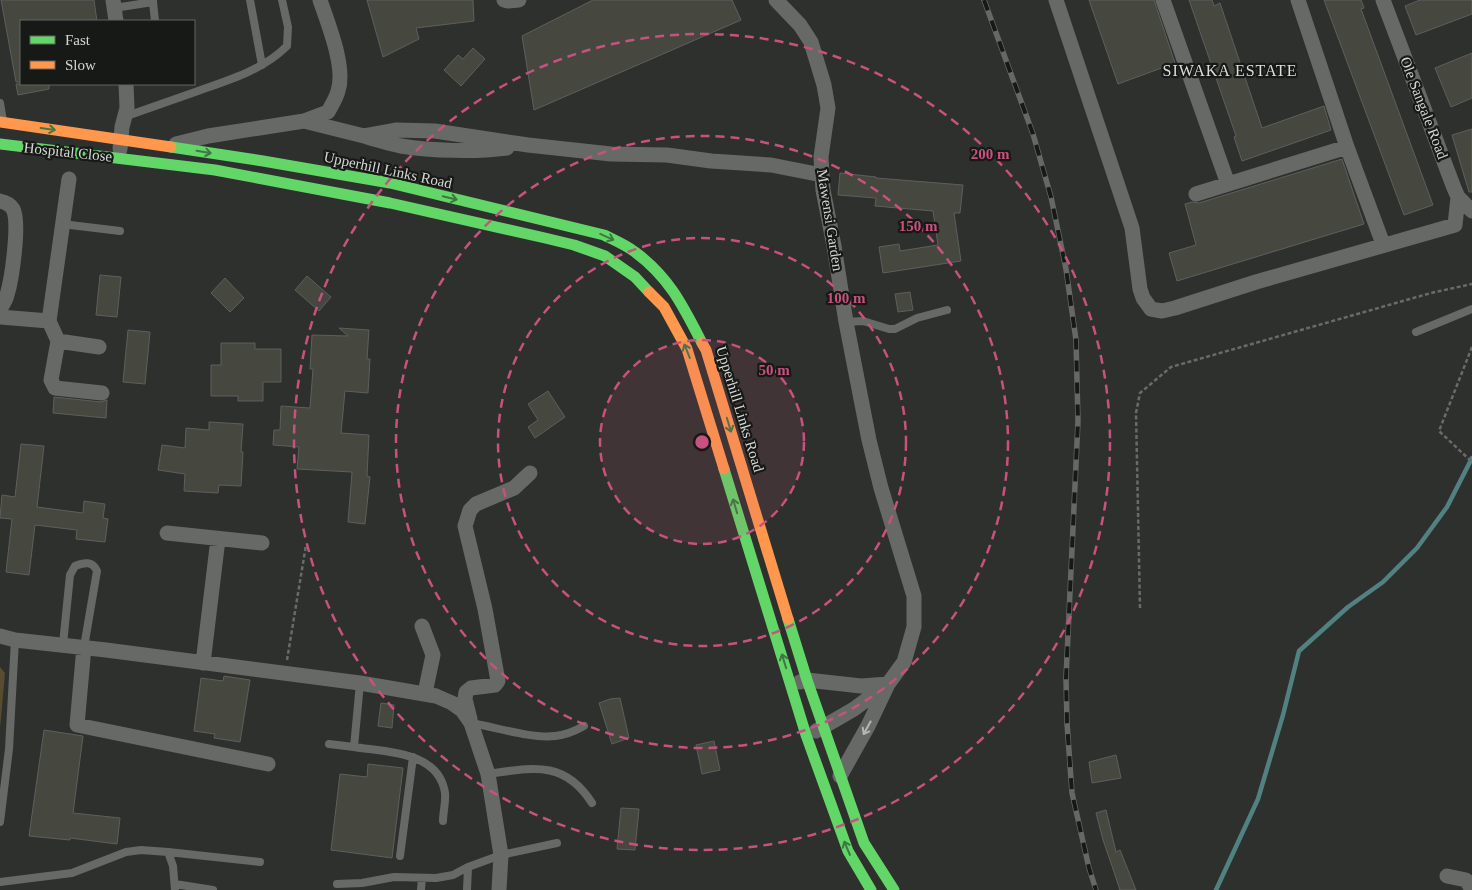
<svg xmlns="http://www.w3.org/2000/svg" width="1472" height="890" viewBox="0 0 1472 890" font-family="Georgia,serif">
<style>
.green{fill:#584c32}
.lines{fill:none;stroke-linecap:round;stroke-linejoin:round}
.stream{stroke:#518181;stroke-width:4.5}
.building{fill:#464840;stroke:#5e5f5d}
.path{stroke:#696a69;stroke-width:2.5;stroke-dasharray:4 2.5;stroke-linecap:butt}
.lane{stroke:#676967;stroke-width:8}
.street{stroke:#676967;stroke-width:15}
.fast{stroke:#63d668;stroke-width:11}
.slow{stroke:#ff974d;stroke-width:11}
.rail-casing{stroke:#666766;stroke-width:5.5}
.rail{stroke:#171917;stroke-width:4;stroke-dasharray:11;stroke-linecap:butt}
.oneway{stroke:#3d7840}
.oneway2{stroke:#b4b6b3}
.ring{fill:none;stroke:#c8517f;stroke-width:2.5;stroke-dasharray:9 6}
.labels{text-anchor:middle;dominant-baseline:central;stroke-width:4.5;stroke-linejoin:round;paint-order:stroke}
.street-label{font-size:15px;fill:#d5d7d4;stroke:#171917}
.neighbourhood-label{font-size:16px;letter-spacing:1px;fill:#dadfd9;stroke:#171917}
.centre{fill:#c8517f;stroke:#171917;stroke-width:2.5}
.ring-label{font-size:15px;text-anchor:middle;font-weight:bold;fill:#c8517f;stroke:#171917;stroke-width:4.5;stroke-linejoin:round;paint-order:stroke}
</style>
<rect width="100%" height="100%" fill="#2e302e"/>
<!-- green -->
<path class="green" d="M0 667 5 673 0 728Z"/>
<g class="lines">
<!-- stream -->
<path class="stream" d="M1216 890 1258 799 1283 715 1299 651 1348 607 1383 582 1417 548 1447 507 1472 458"/>
</g>
<!-- building -->
<path class="building" d="M1 0H94L97 21H21V82H16Z
M367 0H473L474 21 416 28 419 39 383 57Z
M593 0H732L741 20 534 110 522 36Z
M1089 0H1154L1175 63 1118 84Z
M1189 0H1212L1214 6 1220 3 1262 128 1324 106 1331 130 1242 161 1234 137 1236 136Z
M1324 0H1361L1364 8 1361 9 1433 205 1404 215Z
M1420 0H1472V14L1416 35 1405 6Z
M473 48 485 59 461 86 444 70 458 55 463 59Z
M1472 53V98L1451 107 1435 68Z
M16 84H49V89L18 95Z
M1472 129V192H1469L1452 135Z
M1342 159 1364 224 1177 281 1169 253 1196 245 1185 204 1192 202 1199 203Z
M840 173 876 177V178L963 185 960 213H954L961 261 883 273 879 247 899 244 900 251 938 245 933 211 875 206 876 198 838 195Z
M100 275 121 277 117 317 96 315Z
M307 276 331 297 319 311 295 290Z
M225 278 244 298 230 312 211 293Z
M910 292 913 310 898 312 895 294Z
M339 328 369 330 367 359H370L368 393 345 391 341 433 369 435 367 476 370 477 365 524 348 522 352 472 297 469 299 447 273 445 274 430H280L281 406 310 408 313 369H310L312 335 348 336Z
M128 330 150 332 145 384 123 382Z
M221 343H255V349H281V382H263V401H238V396H211V365H221Z
M548 391 565 417 535 438 528 427 538 420 528 404Z
M54 397 101 402 107 400 106 418 53 413Z
M209 422 243 424 241 452H243L241 486 219 485 218 493 184 491 185 474 158 470 162 445 185 448 186 428 209 430Z
M21 444 44 446 37 507 83 513 84 501 105 504 103 518 108 519 105 542 76 539 77 530 35 525 29 575 6 572 12 519 0 518 2 495 15 497Z
M224 676 250 680 240 742 214 738 215 734 194 731 201 678 223 681Z
M620 698 629 738 612 744 599 703 610 699Z
M381 703 394 705 392 728 378 726Z
M44 730 83 736 73 813 120 818 117 844 70 838V840L29 836Z
M714 741 720 770 702 774 696 745Z
M1116 755 1121 778 1092 783 1089 762Z
M368 764 403 768 392 858 331 850 340 774 367 777Z
M621 808 639 809 635 850 617 849Z
M1106 810 1116 852 1120 850 1136 890H1120L1112 866 1103 840 1096 813Z"/>
<g class="lines">
<!-- path -->
<path class="path" d="M1472 347 1439 431 1472 462
M1140 608 1136 413 1140 393 1171 367 1431 293 1472 284
M287 660 306 545"/>
<!-- lane -->
<path class="lane" d="M250 0 262 65
M153 2 155 21
M114 8 153 2V0
M0 103 3 121
M124 117C149 108 173 100 198 91 229 80 263 70 287 46L288 27 282 0
M62 224 120 231
M846 322 863 321 889 329H895L917 318 947 310
M1416 332 1472 309
M63 644 70 575 75 566C84 562 93 561 97 571L84 647
M471 723C495 727 532 739 555 736 566 735 575 731 584 726
M329 744 354 747 360 683
M354 747C386 752 439 751 445 793 446 802 443 812 443 821
M488 774C531 768 564 759 592 803
M0 822 9 749 15 640
M168 852 260 862
M400 856 413 757
M0 882 72 873 126 852 141 850 168 852 173 866 175 890
M175 884 213 890
M337 884 362 883 394 877 436 878 453 875 468 867
M421 890 422 878
M467 890 468 867 501 855 557 843"/>
<!-- street -->
<path class="street" d="M113 0 116 21
M504 0 508 1 519 0
M776 0 800 25 811 42 824 85 828 108 821 157 823 190 834 246 846 322 869 440 881 488 914 596V627L904 662 888 684 868 726 840 776
M1056 0 1132 228 1140 289 1143 298 1151 309 1162 311 1175 308 1256 282 1455 225 1458 197
M1163 0 1228 184
M1298 0 1347 147 1383 244
M1383 0 1454 188 1458 197 1472 211
M304 121 364 136 397 130 435 131 528 145 611 154 667 155 711 161 771 165 822 175
M367 137C378 140 389 144 401 146 432 151 476 152 507 148
M176 144 208 136 304 121 328 112C331 106 336 99 338 91 346 67 328 24 320 0
M120 149 122 127 127 108 126 84
M1196 194 1347 147
M0 201C5 202 10 204 13 209 20 222 12 279 7 295 6 300 3 304 0 309
M0 317 49 321 58 341 99 347
M49 321 69 179
M58 341 51 380 55 388 102 393
M167 533 262 543
M422 626 433 655 425 693
M0 636 15 640 106 650 360 683 436 696 452 703 462 710 471 723 488 774 501 855 499 890
M84 647 77 725 268 764
M203 663 218 539
M800 682 807 680 861 686 888 684
M470 719 465 699 466 692 471 688 495 685 498 681 485 609 465 526 470 510 476 504 514 488 530 473
M816 731 854 709 885 686
M1447 876 1466 880 1472 889"/>
<!-- fast -->
<path class="fast" d="M0 144 215 170 390 203 545 238 574 245 605 256 635 277 649 292
M171 147 263 161 390 183 604 235C614 240 626 245 635 252 669 277 683 306 702 343
M724 469 806 735 848 851 871 890
M788 619 807 680 864 843 894 890"/>
<!-- slow -->
<path class="slow" d="M0 122 171 147
M649 292 664 307 687 349 724 469
M702 343 706 350 788 619"/>
<!-- rail casing -->
<g class="rail-casing">
<path id="rail" d="M984 0 1033 134 1051 197 1066 269 1076 340 1078 421 1066 678 1067 723 1072 793 1089 868 1096 890"/>
</g>
<!-- rail -->
<use href="#rail" class="rail"/>
</g>
<!-- one-way arrows -->
<defs><path id="oneway-shaft" d="M-6 0H5M1.5-3L5.5 0L1.5 3" fill="none" stroke-width="1.6" stroke-linecap="round" stroke-linejoin="round" transform="scale(1.25)"/></defs>
<g class="oneway">
<use href="#oneway-shaft" transform="translate(48 129) rotate(8)"/>
<use href="#oneway-shaft" transform="translate(204 152) rotate(9)"/>
<use href="#oneway-shaft" transform="translate(450 198) rotate(13)"/>
<use href="#oneway-shaft" transform="translate(607 237) rotate(24)"/>
<use href="#oneway-shaft" transform="translate(687 351) rotate(-112)"/>
<use href="#oneway-shaft" transform="translate(729 425) rotate(73)"/>
<use href="#oneway-shaft" transform="translate(735 506) rotate(-107)"/>
<use href="#oneway-shaft" transform="translate(784 661) rotate(-107)"/>
<use href="#oneway-shaft" transform="translate(847 848) rotate(-113)"/>
</g>
<use class="oneway2" href="#oneway-shaft" transform="translate(867 728) rotate(119)"/>
<!-- distance rings -->
<circle cx="702" cy="442" r="102" fill="#c8517f" fill-opacity=".12"/>
<g class="ring">
<circle cx="702" cy="442" r="102"/>
<circle cx="702" cy="442" r="204"/>
<circle cx="702" cy="442" r="306"/>
<circle cx="702" cy="442" r="408"/>
</g>
<g class="labels">
<!-- street labels -->
<g class="street-label">
<text transform="translate(1424 108) rotate(69)">Ole Sangale Road</text>
<text transform="translate(68 152) rotate(6)">Hospital Close</text>
<text transform="translate(388 170) rotate(12)">Upperhill Links Road</text>
<text transform="translate(830 220) rotate(81)">Mawensi Garden</text>
<text transform="translate(740 409) rotate(73)">Upperhill Links Road</text>
</g>
<!-- neighbourhood labels -->
<g class="neighbourhood-label">
<text x="1230" y="70">SIWAKA ESTATE</text>
</g>
</g>
<circle cx="702" cy="442" r="8" class="centre"/>
<g class="ring-label">
<text x="990" y="159">200 m</text>
<text x="918" y="231">150 m</text>
<text x="846" y="303">100 m</text>
<text x="774" y="375">50 m</text>
</g>
<!-- legend -->
<rect x="20" y="20" width="175" height="65" fill="#171917" stroke="#636563"/>
<rect x="30" y="36" width="25" height="8" fill="#63d668" stroke="#636563"/>
<text x="65" y="45" font-size="15" fill="#d5d7d4">Fast</text>
<rect x="30" y="61" width="25" height="8" fill="#ff974d" stroke="#636563"/>
<text x="65" y="70" font-size="15" fill="#d5d7d4">Slow</text>
</svg>
